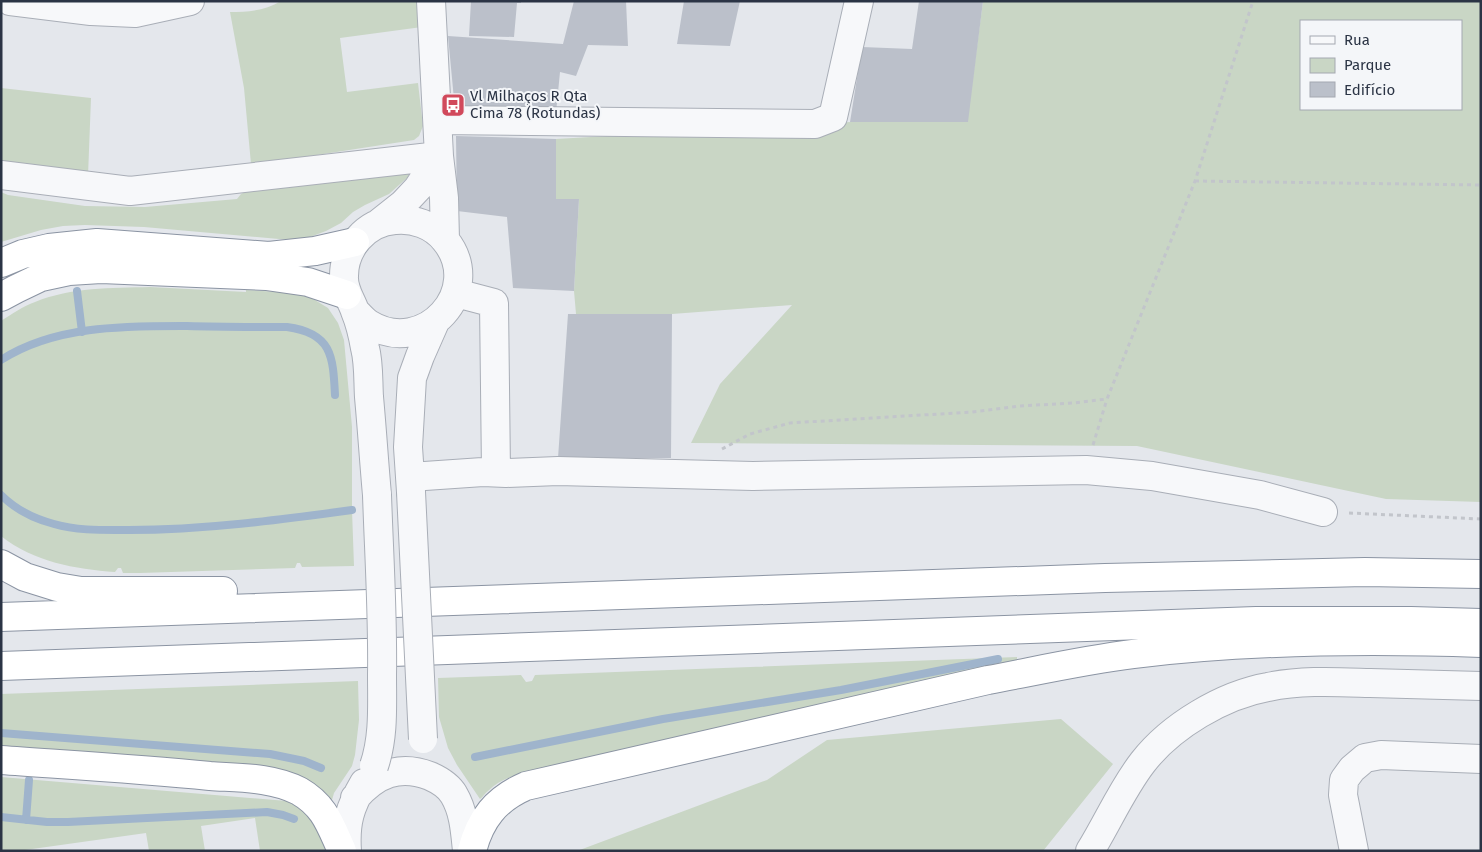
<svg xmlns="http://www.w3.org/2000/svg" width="1482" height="852" viewBox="0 0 1482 852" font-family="'Fira Sans',sans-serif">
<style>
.green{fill:#c9d6c5;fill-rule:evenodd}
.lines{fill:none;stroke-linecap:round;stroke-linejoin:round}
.stream{stroke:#9fb4cc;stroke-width:8}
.building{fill:#bbc0ca}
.minor-casing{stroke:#a9aeb7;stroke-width:30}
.highway-casing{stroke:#8b94a3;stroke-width:30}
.path{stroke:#c2c5cb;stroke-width:3;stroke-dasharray:4 4;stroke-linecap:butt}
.minor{stroke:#f7f8fa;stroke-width:28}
.highway{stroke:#fff;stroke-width:28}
.minor-bridge-casing{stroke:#a9aeb7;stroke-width:30;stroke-linecap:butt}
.minor-bridge{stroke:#f7f8fa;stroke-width:28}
.labels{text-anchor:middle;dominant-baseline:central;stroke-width:4;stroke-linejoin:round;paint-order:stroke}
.poi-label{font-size:15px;fill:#2b3445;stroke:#f4f6f9;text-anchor:start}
</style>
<rect width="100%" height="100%" fill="#e4e7ec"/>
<!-- green -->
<path class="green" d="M281 1H420L422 27 340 38 347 92 418 83 423 126 419 136 414 140 304 157 251 164 244 88 230 12C248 12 265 11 281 1Z
M983 1H1481V502L1386 499 1137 446 691 443 720 384 792 305 672 314H576L574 291 579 199H556V139L850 122H967ZM1301 21H1461V109H1301Z
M1 88 91 98 88 176 1 165Z
M410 166 408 177 389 194 365 205 353 212 341 223 326 231 310 237 290 240 144 227 85 225 63 226 41 230 1 242V192L8 195 85 206 145 207 237 199 241 194 251 189Z
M150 287 246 292V290L296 293 310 297 328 308 338 323 344 340 352 427V510L354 566 302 567 300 563H297L295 568 140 573H123L121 568H118L115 572C75 569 34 562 1 536V321C12 314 23 306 35 302 72 287 111 288 150 287Z
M1017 657V663L544 771C523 773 503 776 488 791 485 793 483 797 480 799L457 765 448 748 439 717 438 678 521 675 526 682 532 681 535 675Z
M358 681 359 720 355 755 352 766 334 793 332 800H330L321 790 301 776 296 779 1 748V694Z
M1061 719 1113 764 1043 851H577L767 780 827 740Z
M1 777 287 801 288 800 298 806 316 823 327 851H260L255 818 201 826 205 851H149L146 833 18 851H1Z"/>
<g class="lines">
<!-- stream -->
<path class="stream" d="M77 291 82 332
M1 360C55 325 126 326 187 326 220 327 254 327 287 327 332 333 333 356 335 395
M1 495C15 509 35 519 54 524 78 531 104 530 129 530 204 530 278 520 352 510
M1 733 270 754 304 761 321 768
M475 757 663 719 841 690 998 659
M1 817 47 822H68L267 812 283 815 294 819
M26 820 29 780"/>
</g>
<!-- building -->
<path class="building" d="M471 1H521V3H517L514 37 469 36Z
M574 1H626L628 46 588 45 576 76 560 72 556 113 455 110 448 36 563 44Z
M684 1H740L730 46 677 44Z
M919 1H983L968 122H850L862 47 912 49Z
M456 136 556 139V199H579L574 291 513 288 507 217 457 211Z
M568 314H672L671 458H558Z"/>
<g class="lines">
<!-- minor casing -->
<g class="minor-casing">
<path id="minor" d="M10 1 91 11 135 13 190 1
M431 1 439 156 444 198 445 240
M438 120 815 124 833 117 859 1
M1 175 130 191 439 156
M379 223 403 204 418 188 439 156
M456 293 494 303 496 472
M355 311C359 315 364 321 369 324 424 358 486 290 445 240 433 225 413 218 395 220 366 222 344 248 344 276 343 290 351 299 355 311 360 323 363 336 365 348 369 363 368 381 369 397 372 429 374 462 377 495
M410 477 483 472 506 473 558 471 753 476 1086 470 1152 476 1260 495 1323 512
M411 492 408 447 412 378 420 356 435 322
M355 798C376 774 399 764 430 776 439 780 449 786 454 795 464 812 465 831 467 851
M347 851C345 822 350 807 364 783
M1090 851C1108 822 1122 789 1143 762 1171 726 1223 695 1268 687 1302 680 1336 682 1370 683 1407 684 1444 685 1481 686
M1354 851 1343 795 1344 780 1352 769 1365 758 1381 755 1481 759"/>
</g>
<!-- highway casing -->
<g class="highway-casing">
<path id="highway" d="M1 263 23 254 49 248 97 243 269 256 315 251 355 242
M1 297 16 289 41 277 69 271 101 269 266 276 308 282 347 295
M1 564 25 577 57 587 81 591H223
M1 617 1105 578 1365 572 1481 574
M1 666 1256 621H1411L1481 623
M1 760C71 765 140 769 210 776 239 778 272 777 299 791 325 806 330 825 342 851
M472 851C480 819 496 799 526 786L988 680C1036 671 1084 660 1133 654 1248 640 1365 639 1481 643"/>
</g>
<!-- path -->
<path class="path" d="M1195 181 1481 185
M1093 445 1107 399
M722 449 750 434 790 423 972 412 1020 406 1073 403 1107 399 1195 181 1253 1
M1349 513 1481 519"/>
<!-- minor -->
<use href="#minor" class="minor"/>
<!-- highway -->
<use href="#highway" class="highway"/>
<!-- minor-bridge casing -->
<g class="minor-bridge-casing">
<path id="minor-bridge" d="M411 492 423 739
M374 766C384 737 382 706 382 675 383 615 379 555 377 495"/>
</g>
<!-- minor-bridge -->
<use href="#minor-bridge" class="minor-bridge"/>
</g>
<!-- icons -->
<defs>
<g id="bus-square" transform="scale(1.25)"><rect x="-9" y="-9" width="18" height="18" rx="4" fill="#d1495b" stroke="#f4f6f9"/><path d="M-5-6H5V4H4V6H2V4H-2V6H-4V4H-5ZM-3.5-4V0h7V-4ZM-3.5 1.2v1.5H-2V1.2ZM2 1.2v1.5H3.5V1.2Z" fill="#fff"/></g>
</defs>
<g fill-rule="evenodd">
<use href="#bus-square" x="453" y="105"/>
</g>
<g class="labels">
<!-- poi labels -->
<g class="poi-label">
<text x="470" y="96">Vl Milhaços R Qta<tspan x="470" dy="17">Cima 78 (Rotundas)</tspan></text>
</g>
</g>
<!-- border -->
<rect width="1482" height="852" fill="none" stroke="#2b3445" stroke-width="5"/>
<!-- legend -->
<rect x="1300" y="20" width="162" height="90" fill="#f4f6f9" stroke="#a4a8b1"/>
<rect x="1310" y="36" width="25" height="8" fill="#f7f8fa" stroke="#a4a8b1"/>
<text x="1344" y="45" font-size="15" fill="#2b3445">Rua</text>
<rect x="1310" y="58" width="25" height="15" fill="#c9d6c5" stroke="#a4a8b1"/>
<text x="1344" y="70" font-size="15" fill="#2b3445">Parque</text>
<rect x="1310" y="82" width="25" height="15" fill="#bbc0ca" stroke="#a4a8b1"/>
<text x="1344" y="95" font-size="15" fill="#2b3445">Edifício</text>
</svg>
